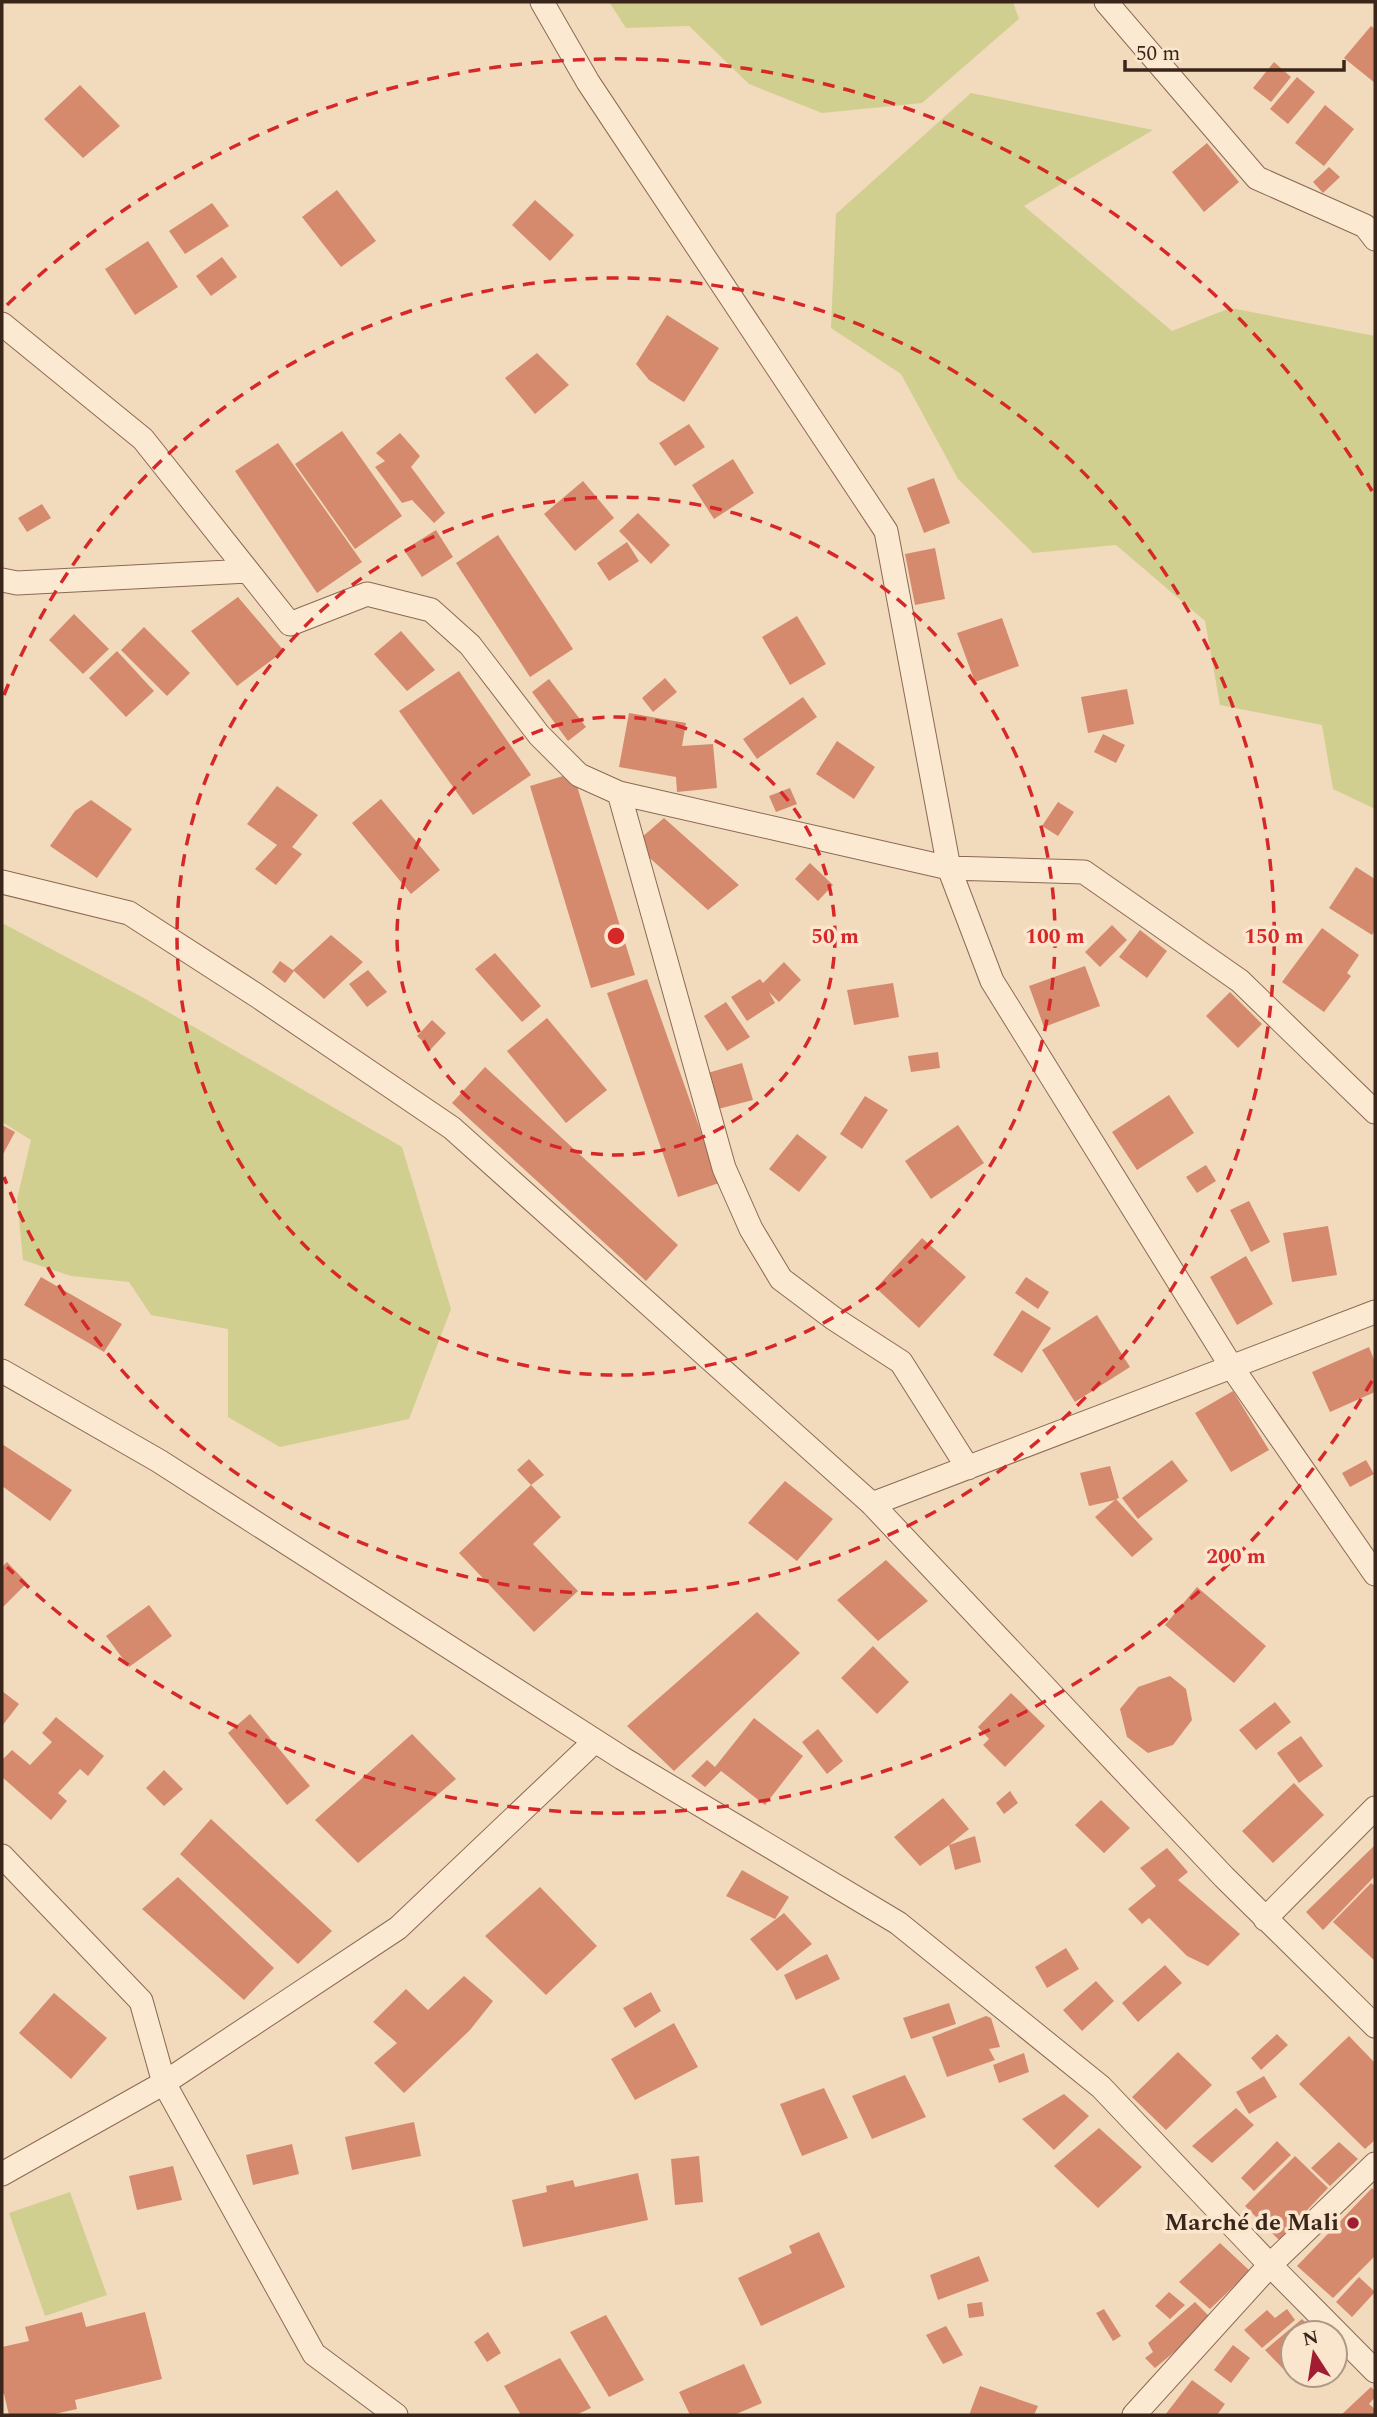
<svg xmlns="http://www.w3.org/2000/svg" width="1377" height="2417" viewBox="0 0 1377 2417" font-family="Spectral,serif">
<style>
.green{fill:#d1cf90}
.building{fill:#d58a6e}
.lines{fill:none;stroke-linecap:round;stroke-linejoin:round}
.minor-casing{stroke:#8c6954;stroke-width:25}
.minor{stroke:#fce9d1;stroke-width:23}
.ring{fill:none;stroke:#d62828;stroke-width:3.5;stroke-dasharray:12 9}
.poi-dot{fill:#a11e32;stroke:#f9e6cd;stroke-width:2.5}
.labels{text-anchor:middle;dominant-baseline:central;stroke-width:7;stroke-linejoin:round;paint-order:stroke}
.poi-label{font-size:24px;font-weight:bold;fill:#3a251a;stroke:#f9e6cd;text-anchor:end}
.centre{fill:#d62828;stroke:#f9e6cd;stroke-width:3.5}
.ring-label{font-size:21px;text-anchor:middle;font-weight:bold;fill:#d62828;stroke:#f9e6cd;stroke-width:7;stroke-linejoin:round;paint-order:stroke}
</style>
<rect width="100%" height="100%" fill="#f2dabd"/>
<!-- green -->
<path class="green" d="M609 2H1013L1019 19 922 103 822 113 749 84 689 26 626 28Z
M971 93 1153 130 1024 206 1172 331 1230 308 1375 336V809L1333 789 1322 725 1220 705 1205 621 1116 545 1033 553 958 479 901 374 831 328 836 214Z
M2 923 142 997 402 1147 451 1309 409 1419 280 1447 228 1417V1329L151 1315 129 1282 71 1276 23 1260 17 1199 31 1140 2 1122Z
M70 2192 107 2295 45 2316 9 2213Z"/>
<!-- building -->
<path class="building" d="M1371 26 1375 29V83L1344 58Z
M1274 62 1291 77 1271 102 1253 88Z
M1297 77 1315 92 1288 124 1270 109Z
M80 85 120 126 83 158 44 119Z
M1325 105 1354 129 1324 166 1295 143Z
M1207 143 1239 182 1204 212 1172 172Z
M1329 167 1340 177 1323 193 1313 182Z
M337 190 376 241 341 267 302 217Z
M535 200 574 235 550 261 512 225Z
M212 203 229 226 185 254 169 231Z
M148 241 178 287 135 315 105 269Z
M222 257 237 277 211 296 196 276Z
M667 315 719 348 684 402 649 380 636 364Z
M537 353 569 385 535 414 505 378Z
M689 424 705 447 675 466 659 443Z
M342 431 402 516 355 549 295 464Z
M400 433 420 456 411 467 445 513 434 523 412 500 402 503 375 467 385 461 376 453Z
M278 443 362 562 317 593 235 471Z
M733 459 754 493 714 519 692 485Z
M934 478 950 523 924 533 907 488Z
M583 481 614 518 575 551 544 514Z
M42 504 51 518 27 532 18 518Z
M638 513 670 545 651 564 619 531Z
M436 530 453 557 422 577 404 550Z
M498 535 573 649 530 677 456 563Z
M627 542 639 561 609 581 597 563Z
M935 548 945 599 915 605 905 554Z
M238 597 284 651 237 686 191 631Z
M74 614 109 649 83 674 49 640Z
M797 616 826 664 790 685 762 637Z
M1002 618 1019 666 975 682 957 633Z
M144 627 190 673 167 696 121 650Z
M401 631 435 670 407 691 374 654Z
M117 651 154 691 126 717 89 678Z
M459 671 531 775 473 815 399 711Z
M665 678 677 692 653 712 642 698Z
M549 679 586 727 568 741 532 692Z
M1127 689 1134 724 1088 733 1081 697Z
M803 697 817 717 757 759 743 739Z
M629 713 686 723 682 746 713 744 717 788 677 792 676 777 619 767Z
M1103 734 1125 745 1116 763 1094 752Z
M837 741 875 767 854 799 816 774Z
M573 773 635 975 591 988 530 786Z
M277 786 318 815 292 847 302 854 276 885 255 869 277 845 247 824Z
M790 788 797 804 776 812 769 796Z
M381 799 440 870 411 894 352 823Z
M91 800 132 829 97 878 50 846 75 811Z
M1058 802 1074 812 1058 836 1042 826Z
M664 818 739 885 708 910 634 844Z
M810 863 833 885 818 901 795 879Z
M1356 867 1375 879V930L1372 935 1329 908Z
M1112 925 1127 940 1100 967 1085 952Z
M1322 928 1359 955 1347 973 1351 976 1324 1012 1282 982Z
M1140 930 1167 951 1147 978 1119 957Z
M331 935 363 962 324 999 293 970Z
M495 953 541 1006 522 1022 475 969Z
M280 961 294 971 285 983 272 972Z
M784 962 801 980 779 1002 769 992 775 1003 747 1021 731 997 760 979 763 983Z
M1085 966 1100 1006 1044 1027 1029 986Z
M368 970 387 992 367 1007 349 984Z
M647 979 719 1183 678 1197 607 993Z
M893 983 899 1017 854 1025 847 990Z
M1230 992 1262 1024 1238 1048 1206 1016Z
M726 1002 750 1037 727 1051 704 1016Z
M547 1018 607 1090 566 1123 507 1051Z
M432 1020 446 1033 431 1049 417 1036Z
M938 1052 940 1068 911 1072 908 1056Z
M742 1063 753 1100 714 1110 704 1074Z
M485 1067 678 1245 646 1281 452 1103Z
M1169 1095 1194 1133 1137 1170 1112 1132Z
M865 1096 888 1110 862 1149 840 1134Z
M2 1125 15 1132 2 1156Z
M958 1125 984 1163 931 1199 905 1161Z
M797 1134 827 1157 799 1192 769 1169Z
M1206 1165 1216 1181 1197 1193 1186 1177Z
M1249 1201 1270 1242 1251 1252 1230 1210Z
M1328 1226 1337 1275 1292 1282 1283 1233Z
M922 1238 966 1277 919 1328 876 1288Z
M1246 1256 1273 1304 1237 1325 1210 1277Z
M41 1277 122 1324 104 1352 24 1305Z
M1026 1277 1049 1292 1038 1309 1015 1293Z
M1022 1310 1051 1328 1022 1373 993 1355Z
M1097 1315 1130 1367 1075 1402 1042 1350Z
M1369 1347 1375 1362V1392L1330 1412 1312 1372Z
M1233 1391 1269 1450 1231 1472 1195 1413Z
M2 1444 72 1490 50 1521 2 1486Z
M529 1459 544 1475 531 1485 517 1470Z
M1172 1460 1188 1481 1138 1519 1122 1498Z
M1366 1460 1374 1474 1350 1487 1342 1473Z
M1110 1466 1119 1498 1116 1499 1153 1539 1132 1557 1095 1517 1115 1500 1089 1506 1080 1473Z
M785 1481 833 1519 797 1561 748 1523Z
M531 1485 561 1517 533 1544 578 1591 534 1632 459 1553Z
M886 1560 928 1601 878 1641 837 1600Z
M7 1562 27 1583 2 1608V1567Z
M1197 1587 1266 1646 1234 1683 1165 1625Z
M149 1605 172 1636 129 1667 106 1636Z
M757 1612 800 1653 674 1771 627 1726Z
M873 1646 909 1682 877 1714 841 1678Z
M1170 1676 1186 1689 1192 1720 1173 1745 1148 1753 1127 1737 1120 1709 1138 1687Z
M2 1691 19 1704 2 1726Z
M1011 1693 1045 1726 1005 1767 983 1745 989 1739 978 1727Z
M1275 1702 1291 1722 1256 1750 1239 1730Z
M250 1714 310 1786 287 1805 228 1733Z
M56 1717 104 1756 88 1776 80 1769 58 1793 67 1801 51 1820 2 1777V1760L12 1750 30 1765 52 1742 42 1733Z
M754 1718 803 1756 765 1805 721 1771 705 1787 691 1776 707 1760 715 1767Z
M818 1729 843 1761 827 1774 802 1742Z
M412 1734 456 1779 358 1863 315 1820Z
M1301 1736 1323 1766 1299 1783 1277 1753Z
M164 1770 183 1789 164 1806 146 1788Z
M1294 1783 1324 1815 1273 1863 1242 1831Z
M1010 1791 1018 1803 1004 1814 996 1803Z
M943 1798 969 1829 949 1845 975 1836 981 1862 955 1870 949 1845 920 1866 894 1837Z
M1101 1800 1130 1828 1104 1853 1075 1825Z
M211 1819 332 1931 298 1964 180 1854Z
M1375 1845V1876L1323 1930 1306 1912Z
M1167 1848 1188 1872 1178 1880 1240 1934 1208 1966 1187 1956 1149 1918 1142 1924 1128 1909 1156 1886 1140 1868Z
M742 1870 789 1897 775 1919 726 1896Z
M178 1877 274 1968 244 2000 142 1909Z
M1371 1883 1375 1886V1961L1333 1922Z
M540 1887 597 1946 546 1995 485 1936Z
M784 1913 812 1944 777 1971 750 1939Z
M1066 1948 1079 1969 1047 1988 1035 1967Z
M827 1954 840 1979 796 2000 784 1975Z
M1165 1965 1182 1983 1138 2022 1122 2003Z
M464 1976 493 2001 470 2030 404 2093 374 2063 397 2043 373 2022 406 1989 428 2010Z
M1096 1981 1114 2001 1082 2031 1063 2010Z
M651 1992 661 2011 635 2028 623 2008Z
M54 1993 107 2038 71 2079 19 2033Z
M949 2003 956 2024 911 2039 903 2018Z
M986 2016 991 2018 1000 2047 989 2049 995 2060 947 2077 932 2037Z
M674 2023 698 2067 635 2100 611 2059Z
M1277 2034 1288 2045 1261 2070 1251 2058Z
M1349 2036 1375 2063V2140L1365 2149 1299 2084Z
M1178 2052 1212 2085 1166 2130 1132 2097Z
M1024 2053 1029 2072 999 2083 993 2065Z
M905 2075 926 2117 872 2139 852 2096Z
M1264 2076 1277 2097 1249 2114 1236 2092Z
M824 2088 848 2138 802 2156 780 2104Z
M1064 2094 1089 2116 1054 2150 1022 2119Z
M1236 2108 1254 2125 1212 2163 1192 2146Z
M414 2122 421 2156 352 2170 345 2137Z
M1099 2128 1142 2167 1098 2208 1054 2166Z
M1277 2141 1291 2155 1254 2191 1241 2178Z
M1339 2142 1358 2159 1330 2186 1311 2168Z
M292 2144 299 2174 253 2185 246 2155Z
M699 2156 703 2202 675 2205 671 2159Z
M1295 2156 1328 2188 1279 2240 1245 2206Z
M173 2166 182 2200 137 2210 129 2176Z
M638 2173 648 2220 523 2247 512 2200 547 2192 546 2186 573 2180 575 2187Z
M1372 2188 1375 2191V2256L1333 2298 1297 2266Z
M819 2232 845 2287 761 2326 738 2278 792 2253 789 2246Z
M1220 2243 1250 2271 1210 2309 1179 2282Z
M979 2256 989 2281 938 2300 930 2275Z
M1359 2277 1375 2292 1352 2317 1336 2302Z
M1169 2292 1185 2305 1170 2319 1155 2306Z
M982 2302 984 2316 969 2318 967 2304Z
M1195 2302 1213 2320 1155 2368 1145 2358 1153 2352 1148 2343Z
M1104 2309 1121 2336 1113 2341 1096 2313Z
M1287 2309 1295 2320 1262 2348 1244 2330 1267 2310 1275 2318Z
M82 2312 86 2327 145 2312 162 2379 75 2400 77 2409 50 2415H9L4 2394H2V2347L29 2341 25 2327Z
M606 2315 644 2380 609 2397 570 2332Z
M1302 2319 1316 2333H1293V2375H1298L1293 2379 1265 2350Z
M946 2326 963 2355 943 2364 926 2335Z
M488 2332 501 2353 487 2362 474 2342Z
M1233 2345 1250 2358 1231 2383 1214 2370Z
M560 2358 591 2408 576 2415H521L504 2386Z
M744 2364 762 2403 734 2415H690L679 2392Z
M1192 2380 1225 2404 1217 2415H1165Z
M980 2386 1038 2406 1034 2415H969Z
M1371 2387 1375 2391V2397L1369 2404 1375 2409V2415H1341Z"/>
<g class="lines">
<!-- minor casing -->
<g class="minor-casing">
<path id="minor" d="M542 2 588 82 886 531 949 868 992 981 1231 1366 1375 1574
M1106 2 1257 178 1365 226 1375 239
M2 324 143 439 290 624 367 594 431 610 470 645 539 735 579 775 619 793 949 868 1084 872 1240 981 1375 1112
M2 580 17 583 248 571
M619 793 724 1168 751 1229 781 1279 833 1318 901 1362 968 1468
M2 882 129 913 256 995 452 1128 872 1504 1224 1877 1375 2026
M2 1371 159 1461 622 1758 898 1923 1101 2087 1270 2265 1375 2371
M872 1504 1375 1312
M2 1856 141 2001 164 2083 314 2354 396 2415
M1265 1919 1375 1808
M2 2174 164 2083 398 1928 595 1741
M1134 2415 1270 2265 1375 2164"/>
</g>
<!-- minor -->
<use href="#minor" class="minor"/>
</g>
<!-- distance rings -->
<g class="ring">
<circle cx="616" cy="936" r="219"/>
<circle cx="616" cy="936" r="439"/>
<path d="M4 695A658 658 0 1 1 4 1177"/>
<path d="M1372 1381A877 877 0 0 1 7 1567M7 305A877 877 0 0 1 1372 491"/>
</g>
<!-- markers -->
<circle class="poi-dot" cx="1353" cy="2223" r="7"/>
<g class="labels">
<!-- poi labels -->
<g class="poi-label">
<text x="1339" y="2223">Marché de Mali</text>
</g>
</g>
<circle cx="616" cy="936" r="10" class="centre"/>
<g class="ring-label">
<text x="835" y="943">50 m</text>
<text x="1055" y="943">100 m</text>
<text x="1274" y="943">150 m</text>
<text x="1236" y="1563">200 m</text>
</g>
<!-- border -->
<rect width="1377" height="2417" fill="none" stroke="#3a251a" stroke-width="7"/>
<!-- north arrow -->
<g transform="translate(1314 2354) rotate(348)"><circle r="33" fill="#f9e6cd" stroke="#ad9985" stroke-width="2"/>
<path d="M0-5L12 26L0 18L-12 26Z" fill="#a11e32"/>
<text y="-10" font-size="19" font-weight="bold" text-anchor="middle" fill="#3a251a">N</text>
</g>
<!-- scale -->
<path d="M1125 60v10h219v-10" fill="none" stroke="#3a251a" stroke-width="3.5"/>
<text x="1136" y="60" font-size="21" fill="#3a251a" stroke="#f9e6cd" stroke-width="5" paint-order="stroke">50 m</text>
</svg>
